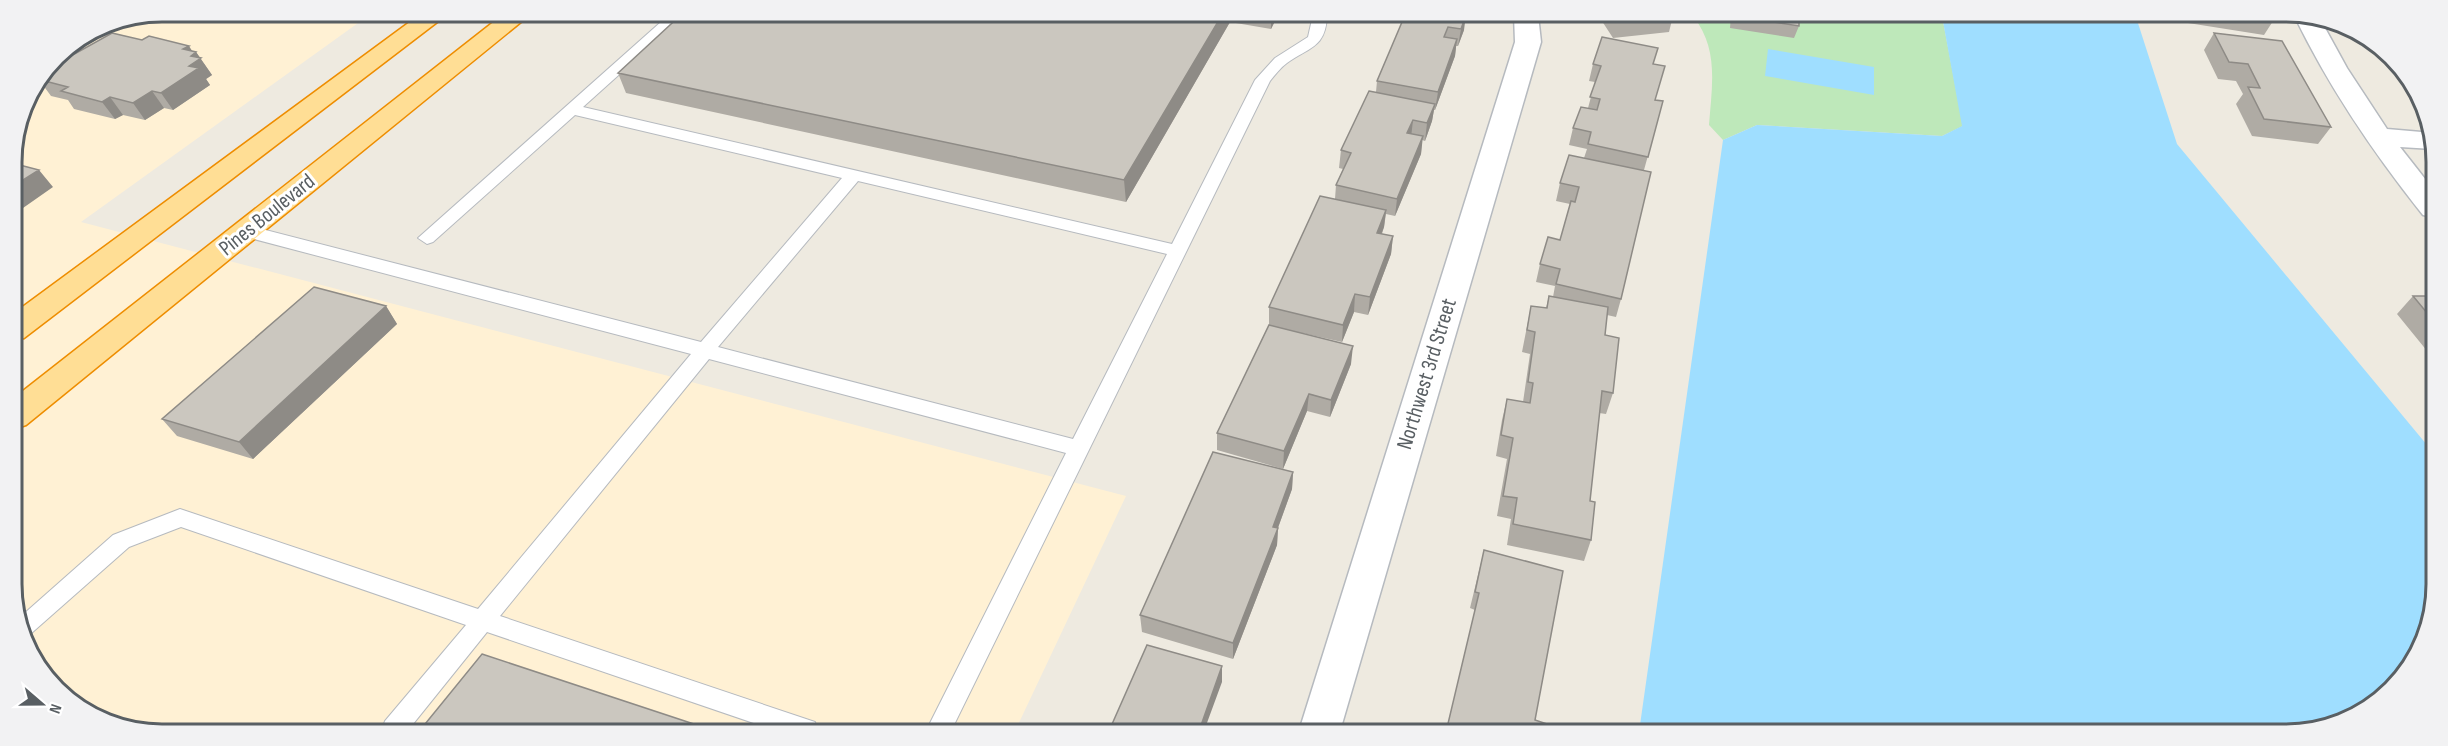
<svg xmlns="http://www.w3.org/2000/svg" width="2448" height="746" viewBox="0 0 2448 746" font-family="'Sofia Sans Condensed',sans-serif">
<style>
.commercial{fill:#fff1d4}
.green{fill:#bee8ba}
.water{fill:#9fdeff}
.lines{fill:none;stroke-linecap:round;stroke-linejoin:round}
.service-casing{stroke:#b6babf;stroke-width:2}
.minor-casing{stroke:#b6babf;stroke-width:3}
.trunk-casing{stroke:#ee8d00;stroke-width:3}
.service{fill:#fff;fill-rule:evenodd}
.minor{fill:#fff;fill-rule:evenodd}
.trunk{fill:#ffde95;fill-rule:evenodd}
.wall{fill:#afaba4}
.shaded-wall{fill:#8e8b86}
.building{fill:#cbc7bf;stroke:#8e8b86;stroke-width:1.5}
.labels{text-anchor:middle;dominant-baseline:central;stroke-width:6;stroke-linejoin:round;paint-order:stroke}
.street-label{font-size:22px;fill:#595f63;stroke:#fff}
.rim{fill:none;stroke:#595f63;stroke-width:3}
</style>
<rect width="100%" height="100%" fill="#eeeae0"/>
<!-- commercial -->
<path class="commercial" d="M163 12 372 13 81 222 1126 496 1015 731 123 729 50 683 15 612 12 153 24 105 56 56 105 23Z"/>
<!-- green -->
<path class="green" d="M1693 16H1942L1963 126 1942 136 1757 125 1723 140 1709 125C1712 85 1719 49 1693 16Z"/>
<!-- water -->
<path class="water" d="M1942 16 2136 17 2177 144 2432 451 2431 623 2410 667 2377 703 2295 734 1639 732 1723 140 1757 125 1942 136 1962 126Z
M1768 49 1874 67V95L1765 76Z"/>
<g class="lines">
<!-- service casing -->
<g class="service-casing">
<path id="service" d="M675 13H693L672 27 583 107 1172 244 1255 80 1275 58 1308 37 1313 15H1327C1326 48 1309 47 1287 63 1280 68 1275 75 1270 81L951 731H926L1066 453 709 359 500 616 806 719 815 722 818 730H774L487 632 409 729H382L385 721 466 625 181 527 129 547 27 637 18 619 113 535 180 509 478 609 691 354 246 237 237 231 246 225 701 342 842 178 575 115 433 242 427 244 418 238 662 21ZM858 181 1167 254 1073 439 718 347Z"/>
</g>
<!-- minor casing -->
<g class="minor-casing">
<path id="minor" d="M1514 15H1538L1541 42 1340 731H1299L1515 42Z
M2295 17H2319L2347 68 2387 129 2433 133V149L2400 147 2433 189V217L2423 215C2373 152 2330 89 2295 17Z"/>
</g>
<!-- trunk casing -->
<g class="trunk-casing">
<path id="trunk" d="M422 13H449L24 338 13 341V314Z
M505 13H532L26 425 14 429V398Z"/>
</g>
<!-- service -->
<use href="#service" class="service"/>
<!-- minor -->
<use href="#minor" class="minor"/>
<!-- trunk -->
<use href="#trunk" class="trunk"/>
</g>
<!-- wall -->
<path class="wall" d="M683 13 1278 15 1271 29 1230 22 1126 202 626 93 618 73Z
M1405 15 1464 30 1458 46H1456L1455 56 1435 110H1434L1432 121 1425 141 1422 140 1421 154 1395 216 1386 214 1384 227 1382 234 1393 236 1391 254 1368 315 1354 312 1342 342 1302 333 1351 364 1330 417 1307 411 1283 469 1217 450V433L1269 325V307L1335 199 1336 185 1343 169 1339 168 1341 150 1376 92 1377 81Z
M1598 15 1673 16 1669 32 1613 38Z
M1731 16H1799V26L1794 38 1730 28Z
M2186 17H2274L2275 18 2264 35 2188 23Z
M2214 33 2331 127 2318 144 2252 136 2236 104 2243 94 2236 81 2218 79 2204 50Z
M142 40 196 52 212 75 206 79 210 85 173 110 164 108 145 120 123 115 115 119 74 109 68 100 51 96 40 81 43 76 53 70 51 67Z
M1593 64H1653L1655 100 1663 101 1644 170 1621 299 1616 317 1607 315 1605 335 1613 393 1606 414 1599 413 1590 501 1591 540 1584 561 1507 545 1511 519 1497 516 1507 459 1496 456 1502 420 1507 399 1523 402 1530 354 1522 352 1531 306 1546 308 1549 296 1553 297 1555 286 1536 282 1540 264 1560 240 1570 204 1556 201 1560 183 1584 158 1587 149 1569 145 1573 128 1588 108 1595 82 1589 81Z
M2413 296H2432V357L2397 314Z
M386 306 397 324 253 459 177 436 162 419Z
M1293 472 1292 489 1278 528 1277 545 1233 659 1142 632 1140 615Z
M1484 550 1535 720 1446 732 1475 610 1470 608Z"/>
<!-- shaded-wall -->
<path class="shaded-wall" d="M1222 15H1230V22L1126 202 1124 180Z
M1271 15H1278L1271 29Z
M1466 15 1464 30 1458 46 1461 29Z
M1457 39 1455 56 1435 110 1438 92Z
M189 46 194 54 196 52 212 75 206 79 210 85 173 110 161 93 189 66 183 49Z
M152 91 164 108 145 120 133 103Z
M110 97 123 115 115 119 102 102Z
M1435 104 1432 121 1425 141 1427 123Z
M1413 120 1411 138 1407 133Z
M1423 136 1421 154 1395 216 1397 199Z
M39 170 53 187 13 215 12 187Z
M1386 210 1384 227 1375 250 1377 233Z
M1393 236 1391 254 1368 315 1370 297Z
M1355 294 1354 312 1342 342 1343 325Z
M386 306 397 324 253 459 239 442Z
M1353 346 1351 364 1330 417 1331 400Z
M1309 394 1307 411 1283 469 1284 451Z
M1293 472 1292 489 1276 533 1278 528 1277 545 1233 659V643L1273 527Z
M1222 666V682L1204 731H1199Z"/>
<!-- building -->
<path class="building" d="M683 13 1222 15 1124 180 618 73Z
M1405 15H1466L1461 29 1448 27 1444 37 1457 39 1438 92 1377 81Z
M1614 16H1666L1617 21Z
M1734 16H1799V26Z
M112 33 142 40 149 36 189 46 183 49 196 52 191 56 201 58 189 66 199 68 161 93 152 91 133 103 110 97 102 102 61 91 68 87 41 80 43 76 56 68 51 67Z
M2214 33 2282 41 2331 127 2264 119 2248 87 2260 88 2248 64 2229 62Z
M1602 37 1658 48 1653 64 1665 66 1655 100 1663 101 1648 157 1588 144 1591 132 1573 128 1581 107 1597 110 1600 99 1590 97 1601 66 1593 64Z
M1369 91 1435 104 1427 123 1413 120 1407 133 1423 136 1397 199 1336 185 1351 153 1341 150Z
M1569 155 1651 172 1621 299 1556 284 1560 269 1540 264 1548 237 1560 240 1571 201 1575 202 1579 187 1560 183Z
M12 163 39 170 12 187Z
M1320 196 1386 210 1377 233 1393 236 1370 297 1355 294 1343 325 1269 307Z
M314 287 386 306 239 442 162 419Z
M1549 296 1608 307 1605 335 1619 338 1613 393 1602 391 1590 501 1595 502 1591 540 1513 524 1517 498 1503 496 1513 438 1501 435 1507 399 1530 403 1533 383 1528 382 1535 332 1527 330 1531 306 1547 308Z
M2413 296H2432V319Z
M1269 325 1353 346 1331 400 1309 394 1284 451 1217 433Z
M1213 452 1293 472 1273 527 1278 528 1233 643 1140 615Z
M1484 550 1563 571 1535 720 1553 726 1552 732H1446L1479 593 1475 592Z
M1147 645 1222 666 1199 731H1109Z
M482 654 712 730 421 729Z"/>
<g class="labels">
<!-- street labels -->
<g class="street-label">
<text transform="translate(267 215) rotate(-39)">Pines Boulevard</text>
<text transform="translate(1427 374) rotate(-73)">Northwest 3rd Street</text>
</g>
</g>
<!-- crop -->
<path d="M0 0H2448V746H0ZM162 22H2286A140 140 0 0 1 2426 162V584A140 140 0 0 1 2286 724H162A140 140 0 0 1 22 584V162A140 140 0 0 1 162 22Z" fill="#f2f2f3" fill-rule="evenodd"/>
<path class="rim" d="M162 22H2286A140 140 0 0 1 2426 162V584A140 140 0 0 1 2286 724H162A140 140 0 0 1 22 584V162A140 140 0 0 1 162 22Z"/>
<!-- north arrow -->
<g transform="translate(42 704) rotate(110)" stroke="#ffffff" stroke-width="4.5" paint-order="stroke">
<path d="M0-4.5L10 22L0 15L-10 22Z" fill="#595f63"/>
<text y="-9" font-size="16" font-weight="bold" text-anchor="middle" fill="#595f63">N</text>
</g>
</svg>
